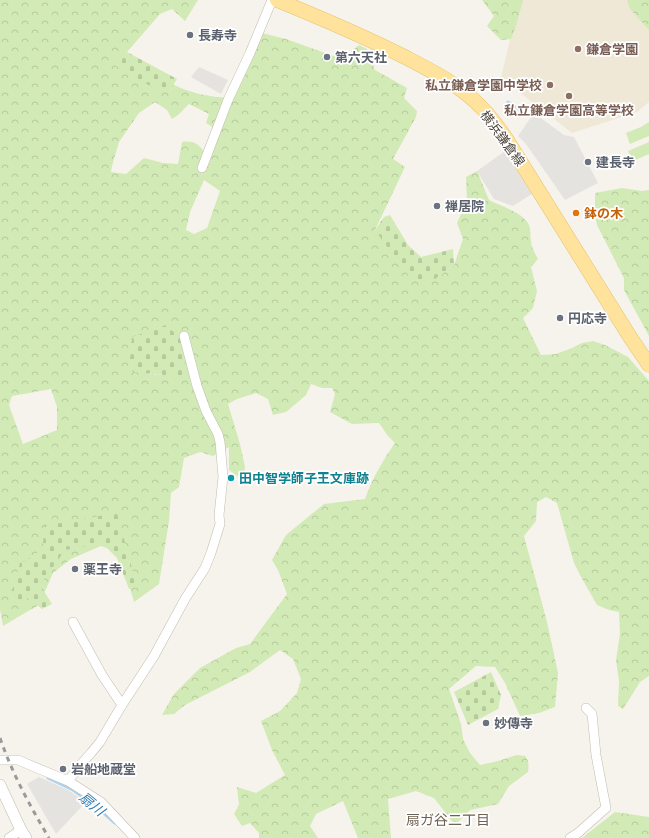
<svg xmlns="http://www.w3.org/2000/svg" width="649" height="838" viewBox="0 0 649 838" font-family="Cabin,'Noto Sans JP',sans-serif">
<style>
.education{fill:#efe8d6}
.forest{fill:url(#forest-crowns);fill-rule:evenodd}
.cemetery{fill:url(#cemetery-stones)}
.garden{fill:#d2eab5}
.parking{fill:#e5e3e0}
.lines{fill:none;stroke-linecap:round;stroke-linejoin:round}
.stream{stroke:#a9d4f2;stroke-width:3}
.minor-casing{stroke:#c2bbae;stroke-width:10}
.tertiary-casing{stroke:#c2bbae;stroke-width:12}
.primary-casing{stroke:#e6c16a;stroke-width:15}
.minor{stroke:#fff;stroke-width:9}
.tertiary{stroke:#fff;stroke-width:11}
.primary{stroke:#ffe39c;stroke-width:14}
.rail{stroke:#9a9a9a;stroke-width:3;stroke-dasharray:5 5;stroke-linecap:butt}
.worship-dot{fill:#6b7280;stroke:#fff;stroke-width:1.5}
.education-dot{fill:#8d6e63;stroke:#fff;stroke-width:1.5}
.food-dot{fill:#e8710a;stroke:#fff;stroke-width:1.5}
.culture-dot{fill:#0f9aa8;stroke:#fff;stroke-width:1.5}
.labels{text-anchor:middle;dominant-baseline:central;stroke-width:3.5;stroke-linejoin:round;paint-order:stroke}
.worship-label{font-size:13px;font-weight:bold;fill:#5b616d;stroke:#fff;text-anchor:start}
.education-label{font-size:13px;font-weight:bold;fill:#785e54;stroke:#fff;text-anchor:start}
.street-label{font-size:13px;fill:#4b4439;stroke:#fff}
.food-label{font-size:13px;font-weight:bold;fill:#c56008;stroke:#fff;text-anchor:start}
.culture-label{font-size:13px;font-weight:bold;fill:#0d838f;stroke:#fff;text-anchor:start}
.water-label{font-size:14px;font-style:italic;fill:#2e7ab2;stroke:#fff}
.neighbourhood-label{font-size:14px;fill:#6e6250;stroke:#fff}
</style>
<defs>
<pattern id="forest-crowns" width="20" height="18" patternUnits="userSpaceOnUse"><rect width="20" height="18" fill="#d2eab5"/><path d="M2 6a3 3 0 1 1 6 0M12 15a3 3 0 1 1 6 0" fill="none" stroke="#b6ca9c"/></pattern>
<pattern id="cemetery-stones" width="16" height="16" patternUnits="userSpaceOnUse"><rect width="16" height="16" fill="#d2eab5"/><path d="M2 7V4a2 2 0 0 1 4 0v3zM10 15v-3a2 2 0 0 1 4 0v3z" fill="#b6ca9c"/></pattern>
</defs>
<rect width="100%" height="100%" fill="#f6f3ec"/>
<!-- education -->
<path class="education" d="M519 0H635L649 20V102L637 112 572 133 501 78Z"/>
<!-- forest -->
<path class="forest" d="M0 0H198L185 21 172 9 160 14 127 52 116 66 170 90 173 84C181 90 209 97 219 97 223 98 228 97 232 96L262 33 286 39 342 59 359 45 367 49 375 70 407 88 404 98 417 111 416 117 393 159 405 167 375 230 435 279 454 265 463 239 457 223 467 201 466 177 477 171 489 200C501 206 524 213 529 225 531 230 530 236 531 241 531 247 535 253 538 259L531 267 537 291 533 308 523 318 541 355 556 354 572 348 582 343 593 341 605 345 628 357 649 381V676L640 682 623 709 618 706 619 681 616 660 620 634 619 612 609 610 597 605 580 575 574 563 557 503 546 497 537 502 536 521 524 536 547 622 558 673 555 707 539 713 520 716 505 683 495 667 476 666 449 689 461 724 463 739 470 753 480 765 498 761 517 755 525 756C529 761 529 765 528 772L509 786 498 804 470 810 455 825 434 798 416 791 388 799 391 838H358L343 801 316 814 310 826 318 838H259V833L250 823 242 826 234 814 239 805 237 787 256 793 285 775 272 750 261 721 280 711 297 693 301 679 293 659 280 650 250 672 185 705 174 714 162 715 174 694 200 668 236 648 250 644 287 594 278 570 272 560 286 535 324 504 365 499C372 479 383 460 395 443L388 436 379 423 352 424 330 412 335 394 332 388H322L311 384 306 395 286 412 273 415 268 399 256 393 237 399 228 404 240 444 245 467 243 480 229 470V447L213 456 200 452 184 458 179 487 171 493 169 521 159 584 134 602 123 564 118 552 101 546 71 559 53 573 39 605 23 614 3 626 0 609ZM155 102 167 110 172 119 178 115 189 104 209 114 206 123 220 132 208 158C200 146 197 140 182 142L178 164 163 163 144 158 126 174 111 172 112 166 119 142 139 113ZM204 180 220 191 207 228 194 234 186 230 190 212ZM165 325V375L148 374 156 329ZM51 389 57 407V430L23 444 9 405 12 396Z
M482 0H523L516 26 511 39 501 40 487 26 494 16Z
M627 0H649V30L630 9Z
M622 188 642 191 649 190V336L624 290V278L597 225 595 216V193Z
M615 812 649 817V838H582Z"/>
<!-- cemetery -->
<path class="cemetery" d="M127 52 177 79 170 90 159 91 116 66Z
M390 215 408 245 421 257 453 249 454 265 435 279H411L375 230 384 217Z
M165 325 180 337 187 377 133 372 130 359 132 337 156 329Z
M117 513 137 587 129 589 117 558 105 546H87L65 550 40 585 52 604 42 609 28 598 19 601 12 592 20 563 34 556 43 546 44 526Z
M491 672 501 695 498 709 468 725 454 692Z"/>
<!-- garden -->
<path class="garden" d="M649 122V136L630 144 626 133 641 127Z
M649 142V154L633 161 628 151Z"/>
<!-- parking -->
<path class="parking" d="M199 67 228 80 221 94 191 77Z
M534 113 564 135 574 137 598 183 565 200 526 144 518 136Z
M505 151 532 194 513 206 494 199 477 171Z
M39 777 68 790 86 802 56 834 27 784Z"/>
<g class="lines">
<!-- stream -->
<path class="stream" d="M508 102 527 115
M48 778 73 790 93 804 115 823"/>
<!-- minor casing -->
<g class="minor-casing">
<path id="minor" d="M202 168 228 100 250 53 272 0
M73 622 102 675 122 705
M0 760H18L68 781 101 802 135 838
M68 781 82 763 91 753 100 742 122 705 154 656 185 599 205 568 211 553 220 524 219 515 223 477 220 442 218 434 206 411 197 386 184 336
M9 838 21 830
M570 838 578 833 606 808 596 755 592 714 586 708"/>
</g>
<!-- tertiary casing -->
<g class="tertiary-casing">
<path id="tertiary" d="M0 785 21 830 26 838"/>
</g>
<!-- primary casing -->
<g class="primary-casing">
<path id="primary" d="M277 0C321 18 363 36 405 57 432 71 460 85 481 107 491 117 499 128 507 140L630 337 649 365"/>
</g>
<!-- minor -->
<use href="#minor" class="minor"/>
<!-- tertiary -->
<use href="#tertiary" class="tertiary"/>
<!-- primary -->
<use href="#primary" class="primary"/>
<!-- rail -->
<path class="rail" d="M0 738C12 773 30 806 49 838"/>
</g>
<!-- markers -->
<g class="worship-dot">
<circle cx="190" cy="35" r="4"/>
<circle cx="327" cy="57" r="4"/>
<circle cx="588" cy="162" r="4"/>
<circle cx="437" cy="206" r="4"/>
<circle cx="560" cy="318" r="4"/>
<circle cx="75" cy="569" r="4"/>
<circle cx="486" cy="723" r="4"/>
<circle cx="63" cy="769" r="4"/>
</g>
<g class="education-dot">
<circle cx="578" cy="49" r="4"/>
<circle cx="550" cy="85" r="4"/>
<circle cx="569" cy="96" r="4"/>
</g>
<circle class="food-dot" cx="576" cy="213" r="4"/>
<circle class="culture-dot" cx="231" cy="478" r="4"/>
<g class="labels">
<!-- worship labels -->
<g class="worship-label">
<text x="198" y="35">長寿寺</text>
<text x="335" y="57">第六天社</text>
<text x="596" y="162">建長寺</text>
<text x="445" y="206">禅居院</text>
<text x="568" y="318">円応寺</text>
<text x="83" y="569">薬王寺</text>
<text x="494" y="723">妙傳寺</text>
<text x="71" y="769">岩船地蔵堂</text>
</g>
<!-- education labels -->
<g class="education-label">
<text x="586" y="49">鎌倉学園</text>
<text x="542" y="85" text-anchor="end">私立鎌倉学園中学校</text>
<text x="569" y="110" text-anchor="middle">私立鎌倉学園高等学校</text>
</g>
<!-- street labels -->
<g class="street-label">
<text transform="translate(503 138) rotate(54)">横浜鎌倉線</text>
</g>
<!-- food labels -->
<g class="food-label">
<text x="584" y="213">鉢の木</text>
</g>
<!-- culture labels -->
<g class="culture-label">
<text x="239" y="478">田中智学師子王文庫跡</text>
</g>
<!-- water labels -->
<g class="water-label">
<text transform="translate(92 804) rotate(39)">扇川</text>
</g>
<!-- neighbourhood labels -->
<g class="neighbourhood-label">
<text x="448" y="820">扇ガ谷二丁目</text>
</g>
</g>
</svg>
